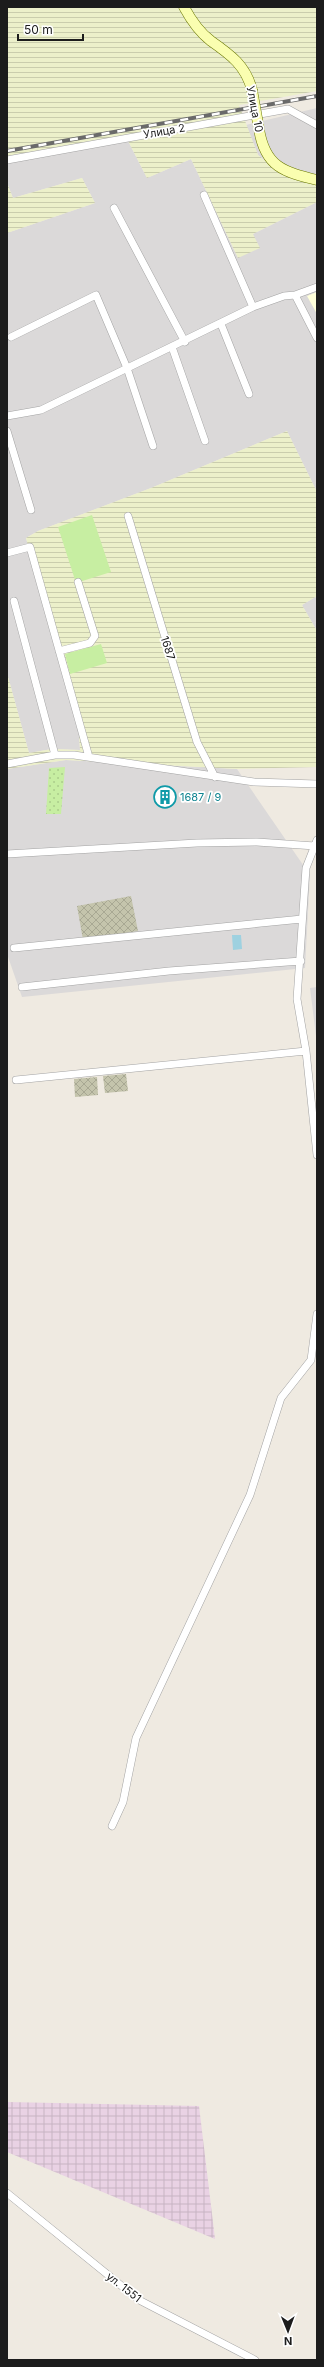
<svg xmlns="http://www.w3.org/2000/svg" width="324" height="2367" viewBox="0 0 324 2367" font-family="Inter,sans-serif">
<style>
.residential{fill:#dbd9d9}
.industrial{fill:url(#industrial-grid)}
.education{fill:#ffffda}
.construction{fill:url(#construction-cross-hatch)}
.farmland{fill:url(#farmland-rules)}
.grass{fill:#c7eea2}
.garden{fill:url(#garden-dots)}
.water{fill:#9ed1e0}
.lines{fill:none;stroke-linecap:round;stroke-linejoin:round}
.street-casing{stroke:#a3a3a3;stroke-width:8}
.secondary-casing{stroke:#697700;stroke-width:11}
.street{stroke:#fff;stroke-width:7}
.secondary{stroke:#fafeb0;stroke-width:10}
.rail-casing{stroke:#6a6a6a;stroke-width:4}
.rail{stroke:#fff;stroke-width:2.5;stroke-dasharray:8;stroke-linecap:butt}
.secondary-bridge-casing{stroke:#697700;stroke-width:11;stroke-linecap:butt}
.secondary-bridge{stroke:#fafeb0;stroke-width:10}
.labels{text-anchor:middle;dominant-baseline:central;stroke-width:3.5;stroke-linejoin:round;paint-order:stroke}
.street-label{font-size:11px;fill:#1c1c1c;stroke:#fff}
.culture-label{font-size:11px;fill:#0d838f;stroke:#fff;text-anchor:start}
</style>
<defs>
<pattern id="industrial-grid" width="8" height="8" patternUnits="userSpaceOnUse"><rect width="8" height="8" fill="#e9d2e4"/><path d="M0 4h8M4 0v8" fill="none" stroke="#c7b4c3"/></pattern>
<pattern id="construction-cross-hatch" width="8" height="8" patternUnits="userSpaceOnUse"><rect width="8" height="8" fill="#c4c4ac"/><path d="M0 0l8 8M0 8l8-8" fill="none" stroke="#a8a893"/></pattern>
<pattern id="farmland-rules" width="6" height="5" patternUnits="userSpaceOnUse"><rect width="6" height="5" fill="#ecf0ca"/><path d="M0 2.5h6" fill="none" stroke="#cacdad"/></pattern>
<pattern id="garden-dots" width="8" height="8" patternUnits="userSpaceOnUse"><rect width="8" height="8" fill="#c7eea2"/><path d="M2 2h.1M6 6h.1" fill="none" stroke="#aacc8b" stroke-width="1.8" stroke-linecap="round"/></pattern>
</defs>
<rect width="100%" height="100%" fill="#efeae1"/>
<!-- residential -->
<path class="residential" d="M317 108V183L279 172 258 155 246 125Z
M125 135 147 178 191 159 238 258 253 234 317 202V492L287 431 151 488 38 531 26 538 79 734 80 750 52 749 29 753 7 673V233L95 203 82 178 13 198 7 183V156Z
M317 596V631L302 605Z
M66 760 237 769 310 875 305 968 22 997 7 954V769Z
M317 987V1044L310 988Z"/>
<!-- industrial -->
<path class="industrial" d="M7 2102 199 2106 215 2239 7 2152Z"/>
<!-- education -->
<path class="education" d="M317 292V314L307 296Z"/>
<!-- construction -->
<path class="construction" d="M131 896 138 931 83 940 77 906Z
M126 1074 128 1091 105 1093 103 1076Z
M97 1077 98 1095 75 1097 74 1079Z"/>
<!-- farmland -->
<path class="farmland" d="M7 7H317V91L239 105 258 155 279 172 317 183V202L253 234 260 248 238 258 191 159 147 178 125 135 7 156Z
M82 178 95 203 7 233V183L13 198Z
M287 431 317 492V596L302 605 317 631V767L237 769 66 760 7 769V673L29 753 52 749 80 750 79 734 26 538 38 531 151 488Z"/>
<!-- grass -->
<path class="grass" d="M92 515 111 572 76 583 58 527Z
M101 644 107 663 70 674 65 654Z"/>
<!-- garden -->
<path class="garden" d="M65 767 61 814H46L49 768Z"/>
<!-- water -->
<path class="water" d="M232 935H241L242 949 233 950Z"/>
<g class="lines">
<!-- street casing -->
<g class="street-casing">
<path id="street" d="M7 160 288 109 317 125
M204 195 253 307
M114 208 185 342
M295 295 317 338
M221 324 249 394
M11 337 96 295 127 368 153 446
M172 347 205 441
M7 416 41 410 253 307 284 296 295 295 317 287
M7 431 31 510
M128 516 197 742 215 777
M7 553 30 547 89 757
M14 601 55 755
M59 651 90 643 95 636 78 582
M7 764 55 755H74L254 782 317 784
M317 840 306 868 297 999 306 1051 317 1155
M7 854 197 843 257 842 315 846
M14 948 302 919
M22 987 169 971 301 961
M16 1080 306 1051
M112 1826 123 1802 136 1738 250 1495 281 1398 311 1360 317 1314
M7 2193 139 2300 255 2360"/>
</g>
<!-- secondary casing -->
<g class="secondary-casing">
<path id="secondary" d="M184 7C191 20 199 32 211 41 231 55 246 66 252 90
M259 129C265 167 284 172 317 180"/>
</g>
<!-- street -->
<use href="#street" class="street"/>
<!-- secondary -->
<use href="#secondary" class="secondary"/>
<!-- rail casing -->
<g class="rail-casing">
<path id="rail" d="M7 151 317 96"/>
</g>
<!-- rail -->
<use href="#rail" class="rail"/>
<!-- secondary-bridge casing -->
<g class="secondary-bridge-casing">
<path id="secondary-bridge" d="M252 90 259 129"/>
</g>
<!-- secondary-bridge -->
<use href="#secondary-bridge" class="secondary-bridge"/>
</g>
<!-- icons -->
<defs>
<g id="building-ring" transform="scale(1.15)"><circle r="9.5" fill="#fff" stroke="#0f9aa8" stroke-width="1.5"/><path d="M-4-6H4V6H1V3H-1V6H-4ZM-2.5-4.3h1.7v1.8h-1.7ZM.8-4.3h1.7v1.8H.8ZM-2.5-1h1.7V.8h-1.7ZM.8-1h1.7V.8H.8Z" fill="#0f9aa8"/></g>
</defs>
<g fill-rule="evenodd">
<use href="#building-ring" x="165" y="797"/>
</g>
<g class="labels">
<!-- street labels -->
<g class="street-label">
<text transform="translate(255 109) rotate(79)">Улица 10</text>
<text transform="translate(164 131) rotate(-10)">Улица 2</text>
<text transform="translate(168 648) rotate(73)">1687</text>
<text transform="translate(124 2287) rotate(38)">ул. 1551</text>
</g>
<!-- culture labels -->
<g class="culture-label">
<text x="180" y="797">1687 / 9</text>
</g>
</g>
<!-- border -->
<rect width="324" height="2367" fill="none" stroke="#1c1c1c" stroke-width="16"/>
<!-- north arrow -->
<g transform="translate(288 2331) rotate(179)" stroke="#ffffff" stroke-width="3" paint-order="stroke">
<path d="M0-3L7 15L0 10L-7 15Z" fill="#1c1c1c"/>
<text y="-6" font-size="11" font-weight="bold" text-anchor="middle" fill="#1c1c1c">N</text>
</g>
<!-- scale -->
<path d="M18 34v6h65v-6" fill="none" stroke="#1c1c1c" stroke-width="2"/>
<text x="24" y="34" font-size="12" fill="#1c1c1c" stroke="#ffffff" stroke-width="3" paint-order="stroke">50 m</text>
</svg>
